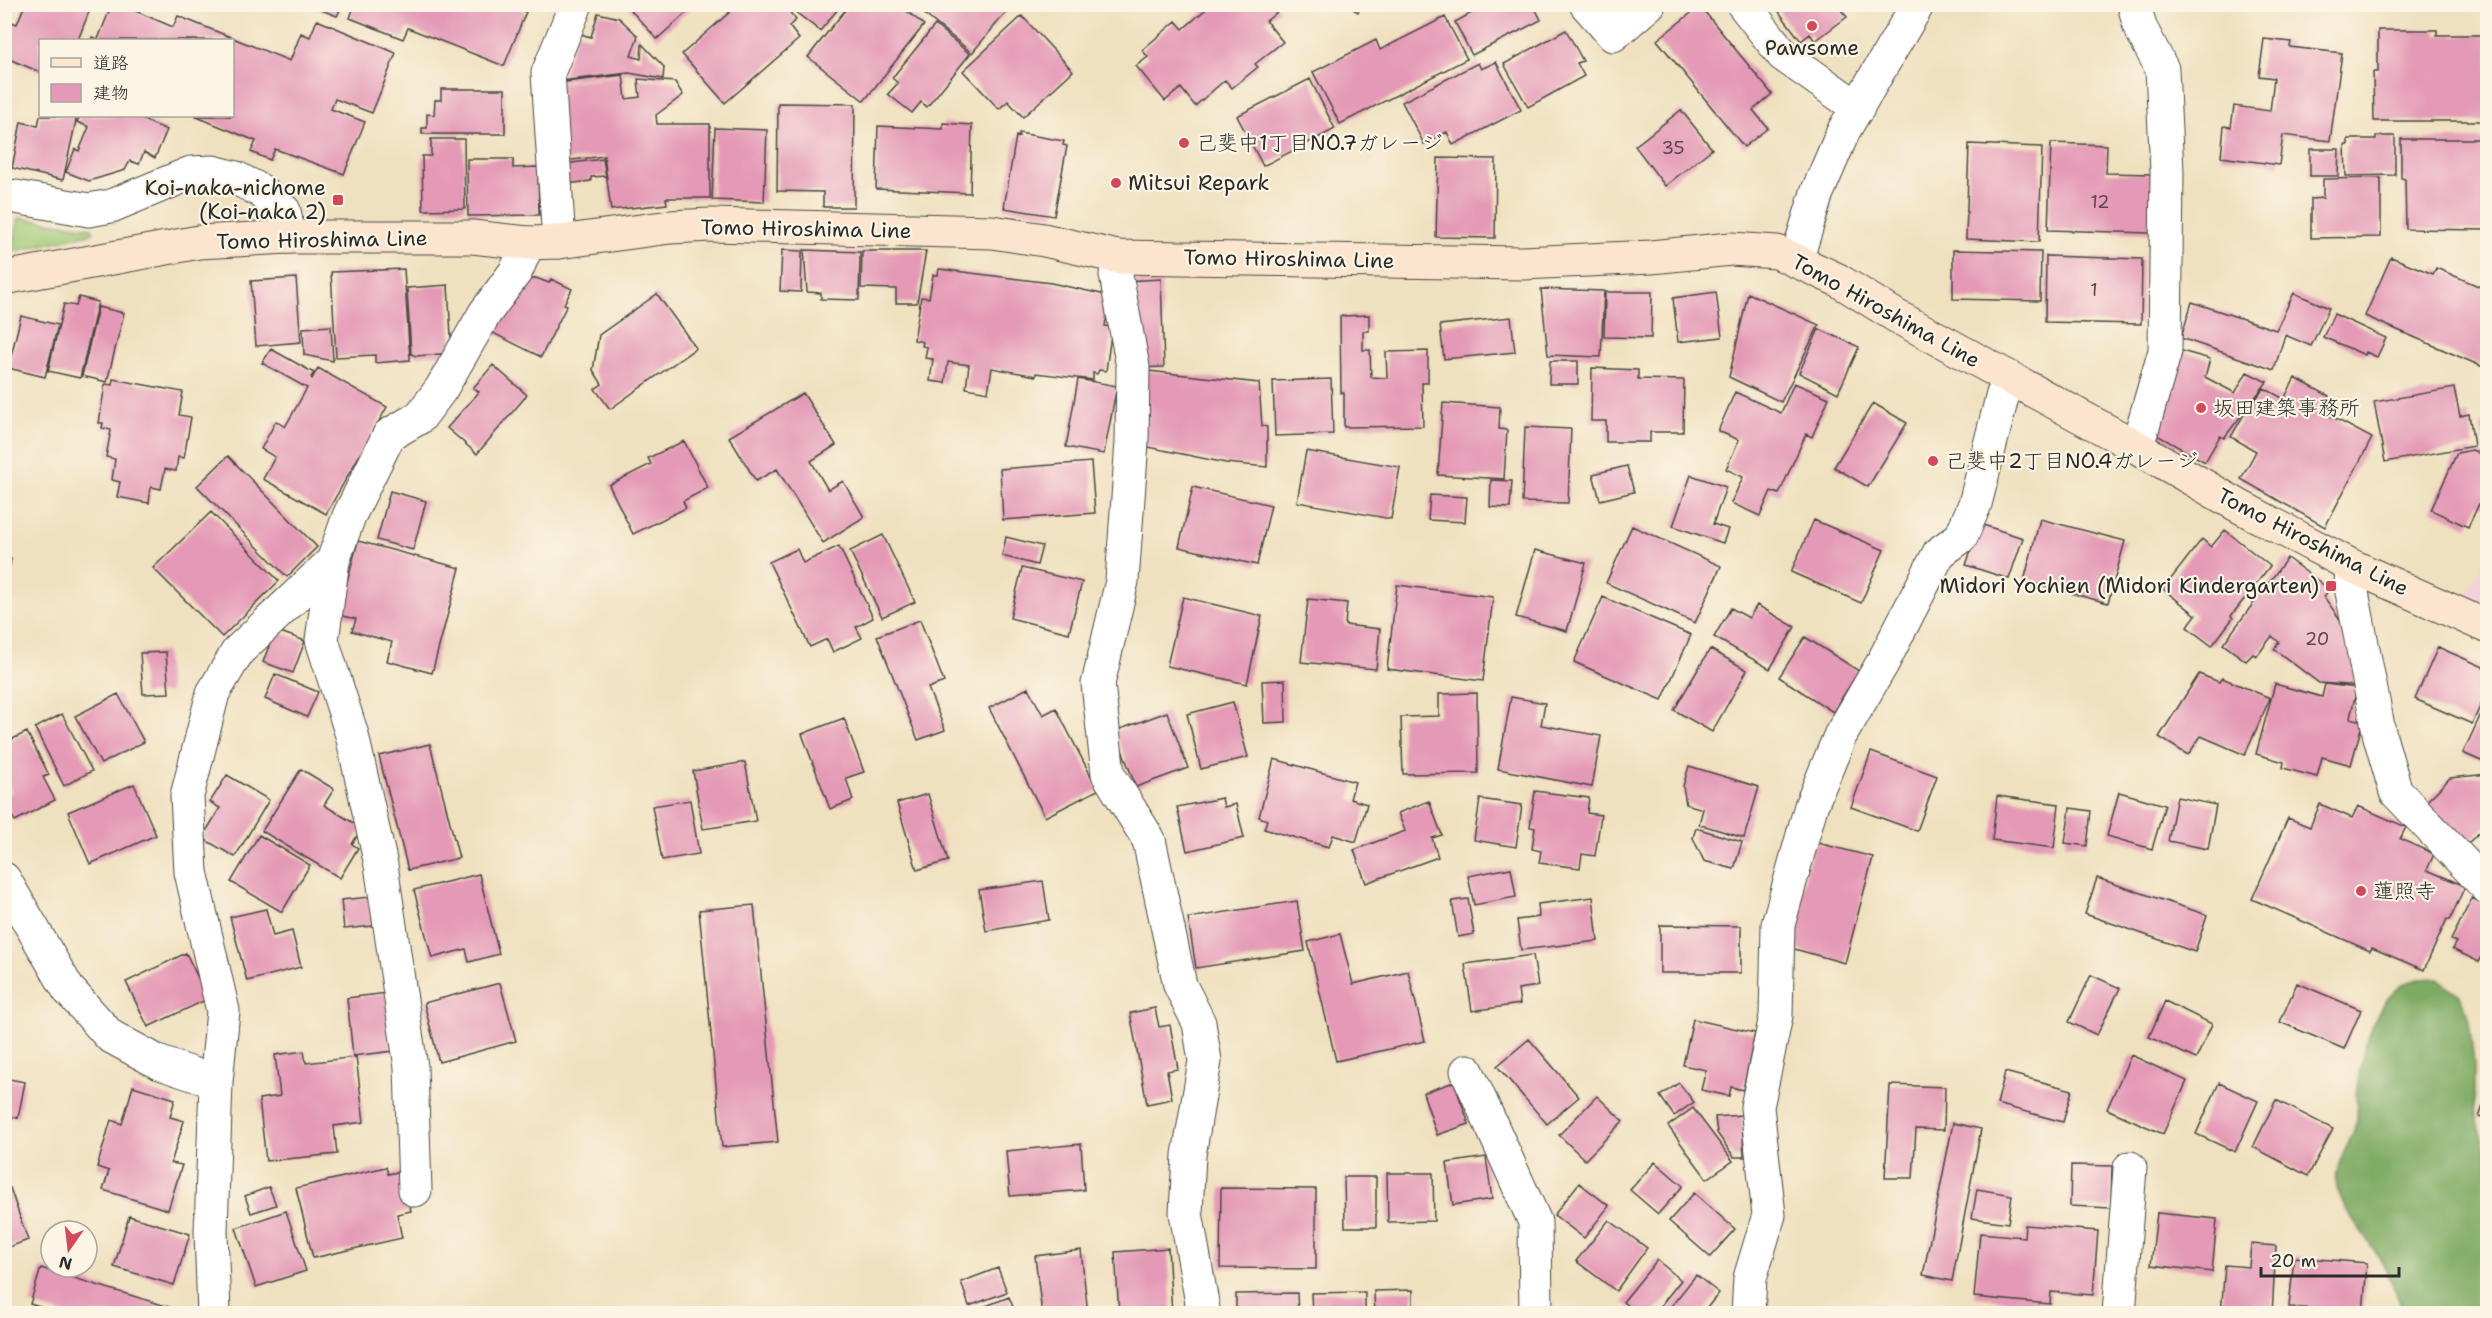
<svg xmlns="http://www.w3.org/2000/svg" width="2492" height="1318" viewBox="0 0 2492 1318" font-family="'Shantell Sans','Klee One',sans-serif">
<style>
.built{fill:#f5cfda}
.green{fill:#9dc672;stroke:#64784e;stroke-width:1.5}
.forest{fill:#7eab64;stroke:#546b48;stroke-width:1.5}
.building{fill:#e499b6}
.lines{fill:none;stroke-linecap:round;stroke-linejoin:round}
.street-casing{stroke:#484641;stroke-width:35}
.secondary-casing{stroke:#484641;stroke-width:35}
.street{stroke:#fff;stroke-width:33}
.secondary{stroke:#fce5cf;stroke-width:33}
.poi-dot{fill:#d1495b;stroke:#fcf5e5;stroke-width:2}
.labels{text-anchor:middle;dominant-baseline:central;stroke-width:4.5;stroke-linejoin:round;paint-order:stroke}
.number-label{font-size:18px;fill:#59464e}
.poi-label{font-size:21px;fill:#2b2b2b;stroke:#fcf5e5;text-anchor:start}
.street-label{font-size:21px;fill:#2b2b2b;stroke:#fcf5e5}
</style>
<rect width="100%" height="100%" fill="#fcf5e5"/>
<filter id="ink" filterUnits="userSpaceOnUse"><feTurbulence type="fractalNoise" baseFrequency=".0167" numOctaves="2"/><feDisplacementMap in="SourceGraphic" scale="12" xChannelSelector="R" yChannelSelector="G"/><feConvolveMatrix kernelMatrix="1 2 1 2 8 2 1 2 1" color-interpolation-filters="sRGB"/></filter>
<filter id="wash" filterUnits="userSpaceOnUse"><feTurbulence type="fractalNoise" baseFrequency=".008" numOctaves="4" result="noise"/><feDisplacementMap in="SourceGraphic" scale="24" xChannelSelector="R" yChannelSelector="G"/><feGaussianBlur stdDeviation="1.35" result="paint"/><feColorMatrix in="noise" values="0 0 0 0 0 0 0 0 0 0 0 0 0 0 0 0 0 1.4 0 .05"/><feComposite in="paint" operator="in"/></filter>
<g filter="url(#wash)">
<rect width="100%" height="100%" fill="#efe0bf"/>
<!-- built -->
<path class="built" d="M2487 555V606L2467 597Z"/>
<!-- green -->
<path class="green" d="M19 218 92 228 93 233 12 252Z"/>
<!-- forest -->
<path class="forest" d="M2438 978 2458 994 2468 1013 2474 1063V1102L2478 1126 2487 1154V1313H2405C2396 1296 2390 1276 2380 1259 2371 1243 2343 1209 2338 1193 2330 1162 2352 1147 2357 1120 2358 1112 2356 1104 2356 1097 2359 1061 2374 990 2415 980 2422 978 2431 979 2438 978Z"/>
<g id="blocks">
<!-- building -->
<path class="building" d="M25 4H92L78 40H40V72L4 57V19L17 24Z
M112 4H119L173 27 178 16 290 61 301 33 310 37 317 20 396 53 372 113 335 99 331 109 365 122 344 174 275 149 270 160 251 152 256 141 194 116H232V40H91L92 37 98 39Z
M306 4H343L337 16Z
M355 4H519L523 6 521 10 526 12 504 66 408 28 403 39 350 18Z
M625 4H696L657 39Z
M739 4H783L796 20 789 26 799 39 725 103 682 54Z
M804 4H842L820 31 797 13Z
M850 4H898L924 25 864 101 808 57Z
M912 4H1013L972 53Z
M1212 4H1275L1280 10 1266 21 1283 42 1255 64 1258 67 1232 88 1225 80 1195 106 1181 88 1165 101 1136 66 1148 57 1142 50 1176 21 1183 29Z
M1344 4H1362L1358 12Z
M1488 4H1533L1541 20 1472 55 1455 22Z
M1789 4H1848L1841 10 1847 17 1815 41 1810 34 1801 41 1779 12Z
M1700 6 1772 94 1753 110 1768 128 1744 147 1657 40Z
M598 13 619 18 638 36 631 56 641 59 642 44 664 67 663 79 629 73 561 81 577 33 591 37Z
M1022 16 1073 71 1023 117 1008 101 999 109 963 71Z
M1445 17 1467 59 1340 124 1313 72 1376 40 1380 50Z
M935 25 970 54 927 107 921 102 912 113 888 94 898 83 892 78Z
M1566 30 1583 61 1577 63 1584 76 1528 107 1504 64Z
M2378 30H2437V35H2488V121H2374L2373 72H2378Z
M2264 39 2291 42 2290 47 2342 53 2330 141 2283 135 2279 165 2221 157 2224 126 2231 127 2234 106 2270 111 2274 78 2259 76Z
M1496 62 1521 110 1453 145 1447 132 1424 144 1402 102 1478 63 1481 69Z
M623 75 626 99 640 97 638 79 675 82 683 95 656 115 657 124H710V198H666L667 204 611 210 604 156 564 161 558 83Z
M1310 79 1335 129 1263 166 1237 116Z
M441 89H505V134H422V128H427V114L434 115 435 100H441Z
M778 103 855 104 854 207H823V192L777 191Z
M1681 110 1712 149 1665 186 1635 146Z
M40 116H77L63 180 12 168 21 122 38 126Z
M80 116H134L167 130 155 158 144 152 139 164 130 161 125 170 89 181 66 172 75 149 79 151 89 127 77 122Z
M943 123 972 125 970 193 876 189 878 126 943 129Z
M715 128 767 130 764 202 712 200Z
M1019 133 1064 141 1063 145 1067 146 1054 216 1004 208 1016 136 1019 137Z
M2376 136H2395V175L2346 176 2345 145H2348V139H2376Z
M431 139H464L465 209 423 210 422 156H431Z
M2401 139H2488V230L2406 229 2405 179 2401 178Z
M2051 143 2107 145 2106 173 2152 174 2150 233 2048 230Z
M1969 144 2042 147 2039 242 1966 239Z
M2310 149H2339L2338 176H2310Z
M1438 158 1496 159 1495 238 1436 237Z
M467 159H513V168L538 167 539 215 468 216Z
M603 159 606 176 591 177V181L566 184 564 164Z
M2381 178V237L2311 238V199L2323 198V179Z
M782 250 802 251 801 292 780 291Z
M804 250 860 252 859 300 821 299V293L807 292Z
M1953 250 2041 252 2040 301 1953 299Z
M862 251H926L917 303H896V289L861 288Z
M2046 256 2142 259 2141 324 2045 322Z
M2391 257 2433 274 2436 268 2488 290V369L2365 316Z
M404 269 410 360 375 363V355L336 357 331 272Z
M939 269 1051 283 1106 295 1109 302 1105 326 1112 327 1106 371 1099 370 1097 374 1093 373V380L1036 373V376L992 368 988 392 966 388 969 365 948 362 945 383 930 381 933 359 925 358 927 347 922 346 923 342 914 340 921 297 929 298 933 275H938Z
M296 278 301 342 256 346 251 281Z
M536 278 549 283 551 279 572 289 564 304 567 305 541 357 491 332 522 283Z
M1161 279 1164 367 1138 368 1125 281Z
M448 285 452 353 416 356 411 354 407 288Z
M1541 289 1604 291 1601 357 1548 355Z
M1605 292H1652L1651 338 1604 337Z
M1716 292 1722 337 1678 342 1673 298Z
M1748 293 1819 325 1781 402 1729 377Z
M2294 293 2329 308 2311 346 2285 335 2274 370 2181 338 2192 302 2276 330Z
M657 294 696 348 610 409 595 389 602 384 593 370 599 335Z
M79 297 98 302 80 378 48 371 64 304 76 306Z
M98 307 124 313 107 382 82 376Z
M2334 314 2386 338 2377 357 2366 352 2365 355 2323 337Z
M1369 315V331H1363V350H1370L1371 377 1387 378 1386 352 1428 351V383H1422L1423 426 1344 427V393H1341L1340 316Z
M21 316 58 325 45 377 8 368Z
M1511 317 1515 352 1444 359 1440 325Z
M331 326 333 361 304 355 303 328Z
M1819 329 1859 347 1838 393 1799 373Z
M271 349 314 373 311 377 312 379 318 368 387 407 326 514 263 479 275 457 261 449 276 421 285 427 307 388 262 363Z
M2178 350 2210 359 2205 377 2235 393 2247 372 2267 382 2224 438 2220 436 2205 462 2155 434Z
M1550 361H1578V384H1549Z
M493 365 527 395 477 454 447 428 479 392 473 388Z
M1592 368 1638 370V379L1684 380 1683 432H1650V442H1606V421H1591Z
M1139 370 1259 383 1262 426 1267 427V467L1226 463 1138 445Z
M2295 378 2329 396 2321 411 2372 438 2325 527 2241 479 2256 451 2231 437 2243 416 2264 388 2284 399Z
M113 379 183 392 179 415 191 417 184 458 178 457 176 471 165 469 161 489 151 487 149 503 117 497 120 482 112 480 115 459 106 457 111 430 102 428 103 423H99L105 384 112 385Z
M1078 379 1117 386 1104 454 1066 447Z
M1331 379 1333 434 1275 436 1273 381Z
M1794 383 1829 398 1812 437 1806 434 1779 494 1771 491 1760 516 1731 503 1743 477 1726 469 1739 440 1718 431 1735 392 1781 413Z
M2454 388 2460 416 2469 414 2474 446 2385 462 2374 402Z
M803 393 836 445 811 461 828 490 843 481 864 517 823 543 777 469 756 481 729 437Z
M1443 403 1500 407 1499 429 1507 430 1504 479 1438 475Z
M1873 403 1907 423 1868 487 1834 467Z
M2488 422V441L2484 442 2480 424Z
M1525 427 1571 429 1568 503 1522 502Z
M684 441 708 488 683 501 686 508 633 534 609 485 651 464 648 458Z
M2472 450 2488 457V508L2479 504 2468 527 2431 510 2457 453Z
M1306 451 1400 467 1391 519 1297 502Z
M228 456 317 547 287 577 197 486Z
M1091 462 1095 513 1003 520 1000 469Z
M1627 466 1634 492 1600 500 1593 474Z
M1691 475 1726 487 1713 524 1728 529 1723 543 1673 526Z
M1491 480 1512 481 1510 508 1490 507Z
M1193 487 1271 505 1257 565 1179 547Z
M390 491 426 501 413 550 377 540Z
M1430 495 1467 497 1465 522 1428 520Z
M211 512 279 581 222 637 153 568Z
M2040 519 2125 541 2108 603 2024 581Z
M1814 520 1884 550 1861 603 1791 572Z
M1980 524 2023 538 2009 579 1966 565Z
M1632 526 1721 566 1695 623 1606 583Z
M2225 530 2270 566 2231 616 2233 618 2212 646 2187 627 2196 615 2163 589 2202 539 2211 547Z
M883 535 915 602 882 617 850 551Z
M1006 537 1042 546 1037 565 1002 556Z
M358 541 460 568 432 673 387 661 392 642 352 631 356 619 338 615Z
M839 546 873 618 856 627 862 638 833 652 827 639 810 647 769 562 797 549 803 563Z
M1535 550 1586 563 1567 631 1516 617Z
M4 558 11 559 6 590H4Z
M2287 558 2329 589 2324 597 2352 636 2361 686 2319 683 2274 649 2279 642 2272 636 2257 656 2253 654 2246 661 2223 644Z
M1022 568 1082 582 1069 633 1010 618Z
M1397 585 1493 597 1483 681 1387 669Z
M1183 597 1262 616 1247 684 1167 666Z
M1603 597 1691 635 1662 700 1574 662Z
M1308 599 1347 603 1345 625 1380 629 1376 669 1301 662Z
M1757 605 1795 627 1770 669 1714 637 1731 608 1749 618Z
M920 620 944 682 928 688 945 730 918 740 877 636Z
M275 630 305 641 293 673 263 662Z
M1805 637 1859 671 1833 712 1779 677Z
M2438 647 2488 669V689L2472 724 2415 699Z
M1710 649 1747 670 1712 732 1674 710Z
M166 652 169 693 143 694 140 653Z
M275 674 318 692 307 717 265 699Z
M2199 674 2219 682 2222 678 2270 698 2245 755 2201 736 2188 755 2159 737Z
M1285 680 1286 722 1264 723 1262 681Z
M2275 684 2322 697 2325 684 2357 688 2350 718 2363 721 2351 765 2322 757 2317 777 2283 768 2284 762 2256 754Z
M1028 688 1043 715 1056 708 1098 790 1045 817 989 708Z
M1477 693 1478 773 1403 774 1401 717 1439 716V694Z
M118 694 144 742 101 764 75 716Z
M1511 697 1545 703 1541 725 1601 736 1592 787 1498 769Z
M2488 699V764L2463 753Z
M1233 702 1248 757 1201 769 1187 714Z
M1167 712 1188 768 1136 787 1115 731Z
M62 714 92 771 64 786 35 728Z
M844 718 864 772 846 778 853 800 830 809 802 734Z
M27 732 49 775 43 777 55 800 15 821 4 801V796L12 792 4 777V743Z
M430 744 459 858 408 870 379 756Z
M1871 752 1937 776 1917 831 1851 807Z
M1274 759 1355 782 1350 799 1367 804 1356 842 1333 835 1329 847 1264 829 1267 820 1259 817Z
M745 762 756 821 703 829 693 771Z
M1689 766 1759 787 1744 838 1699 824 1703 809 1686 804 1683 786Z
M301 769 334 789 324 805 362 828 352 844 358 848 340 878 262 831Z
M2488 774V824L2464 847 2422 806 2450 778Z
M227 775 269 800 235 857 202 838 220 808 210 802Z
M134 784 156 835 90 864 68 812Z
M1535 791 1589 798 1587 813 1601 815 1595 856 1582 854 1580 868 1539 863 1541 851 1532 849 1535 828 1530 827Z
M2119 792 2165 805 2152 849 2107 836Z
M928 794 948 861 917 870 897 803Z
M1997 796 2059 804 2054 848 1992 840Z
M2177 797 2216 805 2208 849 2168 841Z
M1222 798 1224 807 1236 804 1244 838 1187 851 1177 807Z
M1480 799 1522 805 1516 847 1474 840Z
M690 800 699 854 662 860 652 806Z
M1429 801 1442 835 1432 838 1438 857 1366 883 1354 850 1405 831 1398 813Z
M2320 804 2352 818 2358 806 2406 827 2400 839 2434 854 2427 870 2465 886 2450 920 2447 919 2424 970 2372 948 2370 951 2252 899 2288 818 2310 827Z
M2070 808 2091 811 2087 846 2065 843Z
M1696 828 1742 842 1734 869 1704 861 1693 838Z
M259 835 310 865 282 912 231 882Z
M1814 842 1873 857 1845 963 1787 947Z
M1511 868 1516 897 1474 905 1468 876Z
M479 874 499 954 469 962 466 949 432 958 414 890Z
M2097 878 2207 915 2195 952 2085 914Z
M1043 881 1049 920 986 931 979 890Z
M370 897 373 926 344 929 341 900Z
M1593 897 1598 941 1521 950 1517 920 1539 917 1538 904Z
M2472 898 2488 906V958L2483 955 2479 962 2452 949 2456 942 2451 940Z
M1468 899 1474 934 1458 937 1452 901Z
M1297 901 1305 951 1196 968 1188 918Z
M754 905 778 1142 722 1147 699 910Z
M266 909 273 936 292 931 301 967 247 981 230 917Z
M1660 925 1741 926V973H1660Z
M1340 934 1353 984 1408 971 1425 1041 1336 1061 1308 942Z
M186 953 208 999 148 1027 126 982Z
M1533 955 1538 986 1518 989 1520 1004 1472 1011 1465 964Z
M2091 975 2120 988 2097 1035 2069 1022Z
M500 983 516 1041 439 1062 424 1003Z
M2297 983 2361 1010 2344 1049 2280 1022Z
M387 993 394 1051 353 1056 347 998Z
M2165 1001 2212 1024 2196 1059 2149 1037Z
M1155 1008 1159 1027 1170 1025 1178 1069 1167 1071 1172 1099 1147 1104 1130 1013Z
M1693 1019 1755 1033 1743 1090 1731 1087 1729 1096 1701 1090 1706 1070 1683 1065Z
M1529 1039 1579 1097 1547 1124 1497 1066Z
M304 1051 306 1063 356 1057 364 1122 334 1126 337 1154 266 1161 259 1099 280 1096 275 1055Z
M2131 1055 2187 1081 2163 1134 2107 1109Z
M2005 1072 2072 1090 2063 1122 1997 1104Z
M4 1078 25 1082 18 1118 4 1115Z
M1454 1082 1469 1124 1437 1135 1423 1093Z
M1679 1083 1694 1102 1674 1116 1660 1096Z
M2219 1083 2258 1101 2235 1152 2196 1134Z
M1890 1085 1945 1087 1944 1130 1916 1129 1913 1178H1885Z
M133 1086 175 1099 170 1117 184 1121 171 1163 182 1165 168 1210 103 1190 109 1171 97 1167 111 1120 122 1124Z
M2487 1095H2488V1120L2479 1117Z
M1597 1096 1623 1121 1585 1160 1559 1135Z
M2276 1100 2333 1129 2308 1176 2253 1147Z
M1693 1108 1733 1161 1707 1179 1668 1126Z
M1742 1115 1744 1157H1734L1717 1133 1715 1117Z
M1953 1123 1981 1129 1952 1281 1923 1275Z
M1081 1144 1084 1190 1010 1196 1006 1151Z
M1486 1157 1492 1199 1453 1205 1447 1163Z
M1655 1162 1683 1186 1658 1214 1630 1190Z
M2071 1165 2112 1166 2111 1208 2070 1206Z
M386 1167 388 1174 402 1171 411 1211 397 1214 402 1238 313 1258 296 1188Z
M1387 1173H1433L1434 1221 1388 1222Z
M1344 1177H1376V1227H1345Z
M1579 1183 1609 1206 1584 1238 1554 1215Z
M269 1187 276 1205 251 1213 245 1196Z
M10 1188 28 1240 4 1249V1190Z
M1221 1188 1316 1189V1269L1220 1268Z
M1977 1189 2012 1195 2008 1223 1972 1218Z
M1694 1193 1735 1229 1710 1257 1669 1221Z
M286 1211 306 1271 256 1287 236 1228Z
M2157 1213 2217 1219 2212 1272 2151 1265Z
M129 1216 190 1234 174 1285 114 1267Z
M1609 1220 1647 1248 1616 1291 1576 1261Z
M2025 1225 2098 1231 2093 1295 2051 1292 2050 1304 1974 1297 1980 1233 2024 1237Z
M2251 1244 2276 1246 2272 1314H2221L2225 1265 2249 1267Z
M1168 1248 1172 1314H1119L1115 1252Z
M1081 1250 1088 1314H1042L1035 1256Z
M2294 1257 2367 1263 2363 1313 2289 1307Z
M1657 1260 1681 1280 1654 1314H1638L1623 1302Z
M41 1268 189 1313V1314H62L30 1304Z
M998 1268 1007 1292 969 1306 961 1282Z
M1696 1275 1719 1293 1702 1314H1665Z
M1413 1290V1314H1375L1374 1291Z
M1365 1292V1314H1312L1311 1293Z
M1297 1293 1298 1314H1236V1294Z
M1009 1297 1016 1314H974L973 1311Z"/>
</g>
</g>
<g filter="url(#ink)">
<use href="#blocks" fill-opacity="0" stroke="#484641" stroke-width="1.5"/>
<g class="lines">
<!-- street casing -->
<g class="street-casing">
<path id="street" d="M1586 4 1613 35 1649 4
M1743 4 1783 55 1858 108
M2134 4 2140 27 2162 69 2167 172 2165 351 2142 430 2135 446
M4 195 89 210 111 206 191 173 213 172 236 178 261 191 284 211 289 237
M559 242 548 73 576 4
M1118 257 1116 275 1133 367 1132 442 1122 581 1098 684 1108 774 1149 840 1180 985 1199 1023 1205 1061 1189 1155 1186 1213 1204 1314
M1796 261 1817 193 1844 130 1918 4
M2352 566 2351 587 2380 737 2396 792 2488 888
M4 879 68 989 110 1036 160 1063 216 1082
M1467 1071 1535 1222 1536 1314
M415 1190 411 1067 381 865 352 735 322 640 333 561 349 516 389 435 420 417 441 389 485 313 516 271 528 243
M214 1314 211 1231 216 1082 223 1011 191 872 187 796 213 693 238 651 333 561
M1748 1314 1750 1278 1769 1215 1757 1107 1776 1016 1778 925 1811 806 1840 736 1882 664 1939 553 1961 537 1975 504 2007 378
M2119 1314 2130 1168"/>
</g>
<!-- secondary casing -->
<g class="secondary-casing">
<path id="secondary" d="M4 278 199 242 289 237H472L528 243 559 242 670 227 711 225 992 232 1044 240 1118 257 1523 263 1651 257 1731 249 1777 252 1838 280 1896 316 2135 446 2237 505 2352 566 2488 627"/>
</g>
<!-- street -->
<use href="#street" class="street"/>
<!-- secondary -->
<use href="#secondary" class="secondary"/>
</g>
</g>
<!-- markers -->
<g class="poi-dot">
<circle cx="1812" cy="26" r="6"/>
<circle cx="1184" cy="143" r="6"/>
<circle cx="1116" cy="183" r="6"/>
<rect x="332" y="194" width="12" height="12" rx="3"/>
<circle cx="2201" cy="408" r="6"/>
<circle cx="1933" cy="461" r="6"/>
<rect x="2325" y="580" width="12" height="12" rx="3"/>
<circle cx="2361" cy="891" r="6"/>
</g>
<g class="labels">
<!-- number labels -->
<g class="number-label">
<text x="1673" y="148">35</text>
<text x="2100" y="202">12</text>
<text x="2094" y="290">1</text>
<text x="2317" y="639">20</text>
</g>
<!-- poi labels -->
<g class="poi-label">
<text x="1812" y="48" text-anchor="middle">Pawsome</text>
<text x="1196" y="143">己斐中1丁目NO.7ガレージ</text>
<text x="1128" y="183">Mitsui Repark</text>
<text x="326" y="188" text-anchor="end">Koi-naka-nichome<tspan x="326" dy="24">(Koi-naka 2)</tspan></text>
<text x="2213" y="408">坂田建築事務所</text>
<text x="1945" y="461">己斐中2丁目NO.4ガレージ</text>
<text x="2319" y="586" text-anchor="end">Midori Yochien (Midori Kindergarten)</text>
<text x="2373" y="891">蓮照寺</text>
</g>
<!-- street labels -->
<g class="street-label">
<text transform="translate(806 229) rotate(1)">Tomo Hiroshima Line</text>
<text transform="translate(322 240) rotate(-1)">Tomo Hiroshima Line</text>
<text transform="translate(1289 259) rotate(1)">Tomo Hiroshima Line</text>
<text transform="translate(1886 311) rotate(29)">Tomo Hiroshima Line</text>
<text transform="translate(2313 542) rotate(27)">Tomo Hiroshima Line</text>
</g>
</g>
<!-- margin -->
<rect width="2492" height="1318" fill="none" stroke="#fcf5e5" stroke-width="24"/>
<!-- legend -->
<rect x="39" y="39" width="195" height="78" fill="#fcf5e5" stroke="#a8a49b" stroke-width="1.5"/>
<rect x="51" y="58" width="30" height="9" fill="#fce5cf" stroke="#a8a49b" stroke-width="1.5"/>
<text x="93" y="69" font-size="18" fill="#2b2b2b">道路</text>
<rect x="51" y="84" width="30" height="18" fill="#e499b6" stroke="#a8a49b" stroke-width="1.5"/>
<text x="93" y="99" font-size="18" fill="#2b2b2b">建物</text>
<!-- north arrow -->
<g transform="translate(69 1249) rotate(194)"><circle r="28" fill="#fcf5e5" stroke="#a8a49b" stroke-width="1.5"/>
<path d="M0-4.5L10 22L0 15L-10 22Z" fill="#d1495b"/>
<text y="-9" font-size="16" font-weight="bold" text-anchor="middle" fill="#2b2b2b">N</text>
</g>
<!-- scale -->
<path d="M2261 1267v9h138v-9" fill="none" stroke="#2b2b2b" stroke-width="3"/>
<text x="2270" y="1267" font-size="18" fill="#2b2b2b" stroke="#fcf5e5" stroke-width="4.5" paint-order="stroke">20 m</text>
</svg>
